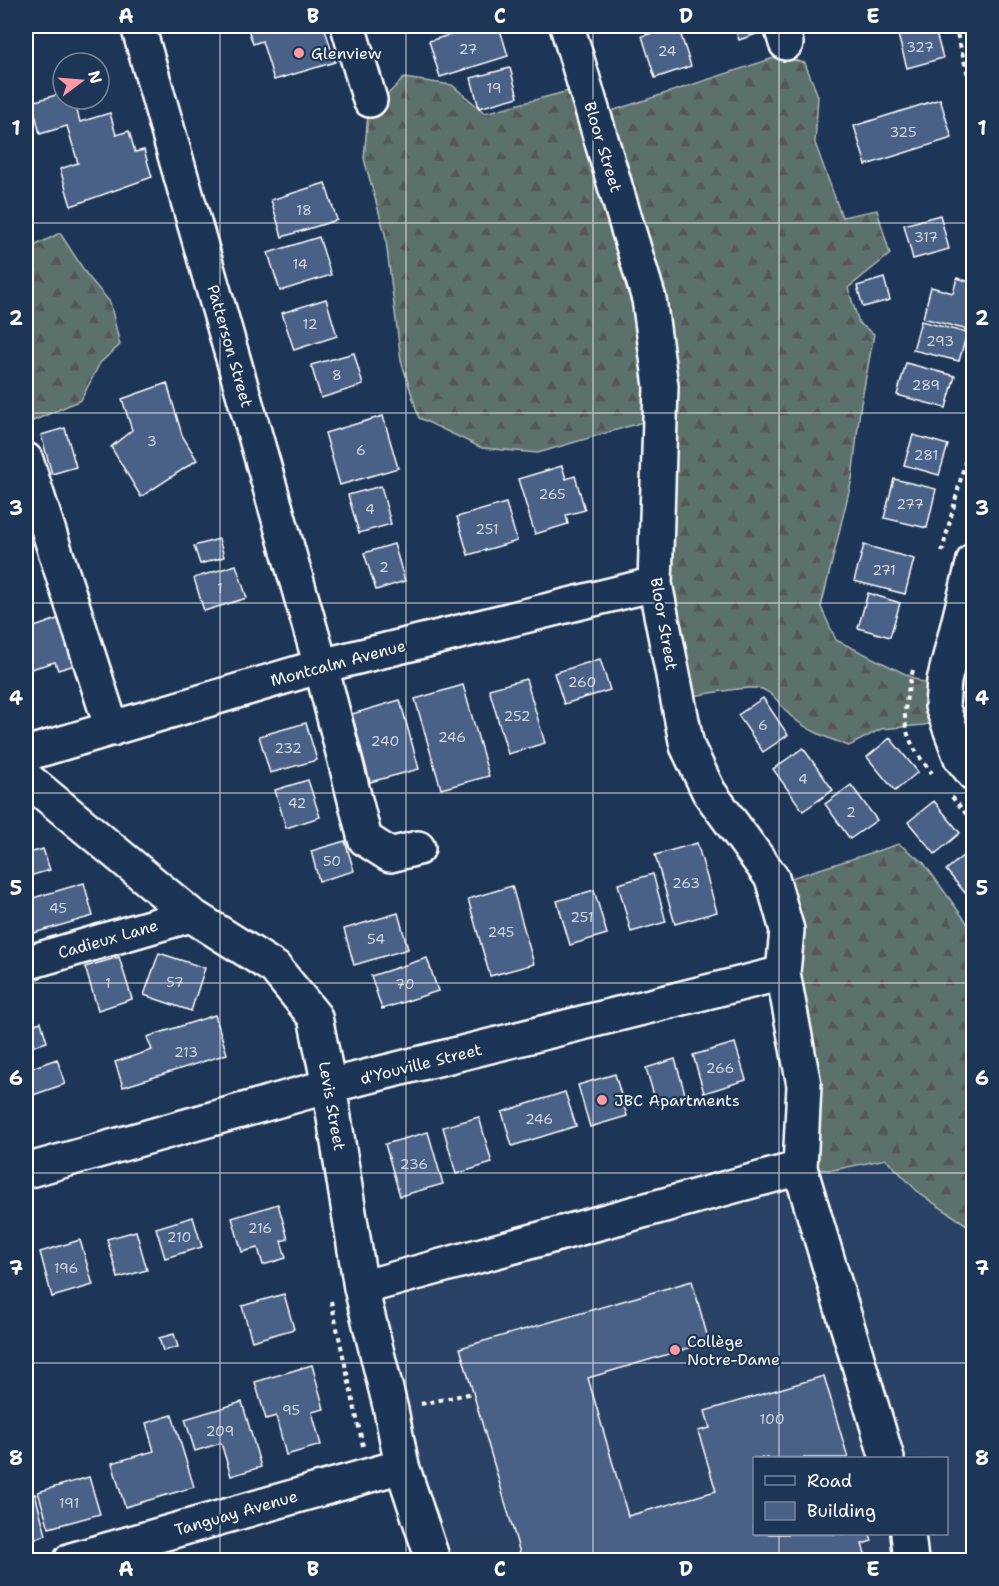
<svg xmlns="http://www.w3.org/2000/svg" width="999" height="1586" viewBox="0 0 999 1586" font-family="'Shantell Sans',sans-serif">
<style>
.built{fill:#2a4265;fill-rule:evenodd}
.forest{fill:url(#forest-firs);stroke:#aeb8b6;stroke-width:1.5}
.building{fill:#496187;stroke:#fff;stroke-width:1.5}
.lines{fill:none;stroke-linecap:round;stroke-linejoin:round}
.minor-casing{stroke:#fff;stroke-width:38}
.path{stroke:#fff;stroke-width:4;stroke-dasharray:4.5 4.5;stroke-linecap:butt}
.minor{stroke:#1d3557;stroke-width:33}
.grid{fill:none;stroke:#fff;stroke-width:1.5;stroke-opacity:0.55}
.poi-dot{fill:#ff9aa2;stroke:#1d3557;stroke-width:2}
.labels{text-anchor:middle;dominant-baseline:central;stroke-width:4.5;stroke-linejoin:round;paint-order:stroke}
.number-label{font-size:14px;fill:#d2d8e1}
.poi-label{font-size:16px;fill:#fff;stroke:#1d3557;text-anchor:start}
.street-label{font-size:16px;fill:#fff;stroke:#1d3557}
.neatline{fill:none;stroke:#fff;stroke-width:2}
.grid-label{font-size:20px;text-anchor:middle;font-weight:bold;fill:#fff}
</style>
<defs>
<pattern id="forest-firs" width="22" height="20" patternUnits="userSpaceOnUse" patternTransform="scale(1.5)"><rect width="22" height="20" fill="#5d716c"/><path d="M5 1l3.5 6h-7zM16 11l3.5 6h-7z" fill="#525957"/></pattern>
</defs>
<rect width="100%" height="100%" fill="#1d3557"/>
<filter id="ink" filterUnits="userSpaceOnUse"><feTurbulence type="fractalNoise" baseFrequency=".0167" numOctaves="2"/><feDisplacementMap in="SourceGraphic" scale="12" xChannelSelector="R" yChannelSelector="G"/><feConvolveMatrix kernelMatrix="1 2 1 2 8 2 1 2 1" color-interpolation-filters="sRGB"/></filter>
<g filter="url(#ink)">
<!-- built -->
<path class="built" d="M886 1159 920 1194 973 1229V1560H434L363 1290 802 1169 833 1170ZM754 1458H946V1534H754Z"/>
<!-- forest -->
<path class="forest" d="M780 56 805 63 818 96 815 143 842 217 877 210 890 254 848 288 859 323 874 334 860 409 852 479 821 607 836 640 942 692 945 720 924 725 881 729 849 746C830 739 808 731 792 717 781 708 777 695 762 689 748 685 692 696 675 700L657 418 538 453 482 448 419 418 401 360 385 234 364 159 368 114 404 78 452 85 485 113 584 87 593 117Z
M60 233 87 275 110 302 120 345 100 363 81 400 26 424V250Z
M899 844 923 862 973 931V1229L920 1194 886 1159 833 1170 802 1169 775 883Z"/>
<!-- building -->
<path class="building" d="M247 26H324L335 62 274 80 262 41 253 44Z
M468 26H499L508 56 440 77 429 41 469 29Z
M678 26 691 66 655 78 642 36Z
M734 26H766L768 30 739 40Z
M888 26H916L890 33Z
M934 26 943 58 907 68 898 35Z
M510 68 518 97 479 108 471 78Z
M63 93V99H74L80 122 110 113 116 135 129 131 135 152 144 150 152 177 71 206 60 169 78 163 67 126 40 134 32 102Z
M940 99 952 138 866 165 854 126Z
M325 183 337 220 282 237 271 200Z
M940 215 949 249 913 259 904 225Z
M319 237 331 275 280 291 268 253Z
M884 278 890 300 863 307 857 286Z
M957 278 974 283V311L968 330 923 318 931 287 953 293Z
M326 299 337 336 294 350 282 313Z
M921 321 967 333 959 361 913 350Z
M354 353 363 385 321 398 311 365Z
M906 363 955 376 946 408 897 395Z
M167 383 182 435 197 460 141 497 111 447 132 430 122 399Z
M383 416 398 468 340 485 325 433Z
M65 428 76 467 52 474 41 435Z
M913 435 948 445 939 475 904 465Z
M562 466 566 479 575 476 585 510 566 515 568 524 535 534 518 479Z
M894 479 936 489 927 528 884 518Z
M381 486 391 524 359 533 348 495Z
M506 503 517 541 468 555 457 517Z
M219 539 224 557 200 564 194 546Z
M394 544 405 581 376 590 364 553Z
M864 545 914 559 905 594 854 581Z
M236 565 247 598 204 611 194 578Z
M868 593 900 603 890 637 858 628Z
M60 618 75 665 58 670 55 662 31 669 26 650V630Z
M600 659 610 690 564 704 554 673Z
M526 679 545 743 508 754 489 689Z
M463 685 489 776 441 789 415 699Z
M763 698 788 735 763 752 738 715Z
M400 700 419 769 370 782 352 714Z
M306 723 317 760 270 773 259 736Z
M890 738 918 772 895 791 867 757Z
M803 748 833 790 803 811 773 769Z
M308 780 320 817 286 828 275 790Z
M851 785 877 820 850 839 825 804Z
M934 801 960 833 935 854 908 822Z
M345 841 354 871 319 881 311 851Z
M697 843 717 912 675 924 655 855Z
M43 849 50 870 26 877V854Z
M971 849 974 852V898L971 900 946 870Z
M653 874 666 922 631 932 618 884Z
M84 883 93 916 27 935 26 900Z
M512 886 534 964 490 976 468 899Z
M594 890 607 934 570 945 557 901Z
M398 913 408 949 354 965 344 929Z
M159 953 205 968 191 1011 144 995Z
M119 957 132 999 98 1010 85 967Z
M427 958 438 991 382 1009 371 976Z
M215 1015 227 1054 123 1087 115 1062 152 1050 147 1037Z
M41 1022 47 1042 34 1046 28 1026Z
M735 1043 746 1080 704 1093 693 1055Z
M57 1059 65 1084 33 1095 26 1070Z
M675 1059 686 1097 657 1106 646 1068Z
M615 1074 627 1116 590 1127 578 1085Z
M565 1092 576 1126 512 1146 502 1112Z
M479 1117 492 1163 456 1174 443 1127Z
M428 1132 443 1184 400 1196 385 1144Z
M278 1204 288 1239 281 1241 286 1258 263 1265 258 1248 242 1252 232 1218Z
M193 1217 202 1247 165 1258 156 1228Z
M136 1231 147 1270 118 1278 107 1239Z
M80 1240 93 1285 52 1297 40 1252Z
M692 1281 709 1342 588 1378 628 1516 716 1491 698 1431 710 1428 705 1411 824 1376 848 1458H754V1534H870L872 1541 862 1544 867 1560H522L460 1348Z
M284 1294 294 1329 252 1341 242 1306Z
M174 1334 178 1347 163 1351 159 1338Z
M312 1365 324 1409 312 1412 321 1445 286 1455 276 1416 266 1419 255 1382Z
M242 1402 261 1467 231 1476 221 1443 195 1451 185 1419Z
M172 1415 194 1487 125 1507 112 1463 154 1451 146 1423Z
M89 1477 100 1514 49 1528 38 1492Z
M35 1494 46 1535 26 1541V1496Z"/>
<g class="lines">
<!-- minor casing -->
<g class="minor-casing">
<path id="minor" d="M138 26 321 666 365 839 390 855 418 848
M348 26 370 100
M567 26 649 299 661 386 655 584 687 746 709 792 772 878 787 930 783 973 804 1085 800 1168 887 1458
M781 26 786 43
M26 460 112 729
M974 560 944 681 942 706 961 758 974 774
M26 754 321 666 655 584
M26 778 191 915 275 968 315 1017 329 1086 361 1288 391 1410 402 1466 433 1560
M26 963 191 915
M26 1171 329 1086 783 973
M361 1288 800 1168
M908 1534 911 1560
M71 1560 402 1466"/>
</g>
<!-- path -->
<path class="path" d="M955 26 974 98
M942 552 974 427
M913 670C901 718 899 733 932 773
M952 797 974 823
M331 1301 363 1446
M421 1404 473 1393"/>
<!-- minor -->
<use href="#minor" class="minor"/>
</g>
</g>
<!-- grid -->
<path class="grid" d="M220 26V1560M406 26V1560M593 26V1560M779 26V1458M26 223H974M26 413H974M26 603H974M26 793H974M26 983H974M26 1173H974M26 1363H974M779 1534V1560"/>
<!-- markers -->
<g class="poi-dot">
<circle cx="299" cy="53" r="6"/>
<circle cx="602" cy="1100" r="6"/>
<circle cx="675" cy="1350" r="6"/>
</g>
<g class="labels">
<!-- number labels -->
<g class="number-label">
<text x="920" y="47">327</text>
<text x="468" y="49">27</text>
<text x="667" y="51">24</text>
<text x="494" y="88">19</text>
<text x="903" y="132">325</text>
<text x="304" y="210">18</text>
<text x="926" y="237">317</text>
<text x="300" y="264">14</text>
<text x="310" y="324">12</text>
<text x="940" y="341">293</text>
<text x="337" y="375">8</text>
<text x="926" y="385">289</text>
<text x="152" y="441">3</text>
<text x="361" y="450">6</text>
<text x="926" y="455">281</text>
<text x="552" y="494">265</text>
<text x="910" y="504">277</text>
<text x="370" y="509">4</text>
<text x="487" y="529">251</text>
<text x="384" y="567">2</text>
<text x="884" y="570">271</text>
<text x="220" y="588">1</text>
<text x="582" y="682">260</text>
<text x="517" y="716">252</text>
<text x="763" y="725">6</text>
<text x="452" y="737">246</text>
<text x="385" y="741">240</text>
<text x="288" y="748">232</text>
<text x="803" y="779">4</text>
<text x="297" y="803">42</text>
<text x="851" y="812">2</text>
<text x="332" y="861">50</text>
<text x="686" y="883">263</text>
<text x="58" y="908">45</text>
<text x="582" y="917">251</text>
<text x="501" y="932">245</text>
<text x="376" y="939">54</text>
<text x="175" y="982">57</text>
<text x="108" y="983">1</text>
<text x="405" y="984">70</text>
<text x="186" y="1052">213</text>
<text x="720" y="1068">266</text>
<text x="539" y="1119">246</text>
<text x="414" y="1164">236</text>
<text x="260" y="1228">216</text>
<text x="179" y="1237">210</text>
<text x="66" y="1268">196</text>
<text x="291" y="1410">95</text>
<text x="772" y="1419">100</text>
<text x="220" y="1431">209</text>
<text x="69" y="1503">191</text>
</g>
<!-- poi labels -->
<g class="poi-label">
<text x="311" y="53">Glenview</text>
<text x="614" y="1100">JBC Apartments</text>
<text x="687" y="1341">Collège<tspan x="687" dy="18">Notre-Dame</tspan></text>
</g>
<!-- street labels -->
<g class="street-label">
<text transform="translate(603 147) rotate(73)">Bloor Street</text>
<text transform="translate(230 346) rotate(74)">Patterson Street</text>
<text transform="translate(664 624) rotate(80)">Bloor Street</text>
<text transform="translate(338 663) rotate(-15)">Montcalm Avenue</text>
<text transform="translate(108 939) rotate(-16)">Cadieux Lane</text>
<text transform="translate(421 1064) rotate(-14)">d'Youville Street</text>
<text transform="translate(332 1106) rotate(80)">Levis Street</text>
<text transform="translate(236 1513) rotate(-16)">Tanguay Avenue</text>
</g>
</g>
<!-- margin -->
<rect width="999" height="1586" fill="none" stroke="#1d3557" stroke-width="66"/>
<!-- legend -->
<rect x="753" y="1457" width="195" height="78" fill="#1d3557" stroke="#77869a" stroke-width="1.5"/>
<rect x="765" y="1476" width="30" height="9" fill="#1d3557" stroke="#77869a" stroke-width="1.5"/>
<text x="807" y="1487" font-size="18" fill="#ffffff">Road</text>
<rect x="765" y="1502" width="30" height="18" fill="#496187" stroke="#77869a" stroke-width="1.5"/>
<text x="807" y="1517" font-size="18" fill="#ffffff">Building</text>
<!-- north arrow -->
<g transform="translate(81 81) rotate(74)"><circle r="28" fill="#1d3557" stroke="#77869a" stroke-width="1.5"/>
<path d="M0-4.5L10 22L0 15L-10 22Z" fill="#ff9aa2"/>
<text y="-9" font-size="16" font-weight="bold" text-anchor="middle" fill="#ffffff">N</text>
</g>
<rect x="33" y="33" width="933" height="1520" class="neatline"/>
<g class="grid-label">
<text x="126" y="23">A</text>
<text x="313" y="23">B</text>
<text x="500" y="23">C</text>
<text x="686" y="23">D</text>
<text x="873" y="23">E</text>
<text x="16" y="135">1</text>
<text x="982" y="135">1</text>
<text x="16" y="325">2</text>
<text x="982" y="325">2</text>
<text x="16" y="515">3</text>
<text x="982" y="515">3</text>
<text x="16" y="705">4</text>
<text x="982" y="705">4</text>
<text x="16" y="895">5</text>
<text x="982" y="895">5</text>
<text x="16" y="1085">6</text>
<text x="982" y="1085">6</text>
<text x="16" y="1275">7</text>
<text x="982" y="1275">7</text>
<text x="16" y="1465">8</text>
<text x="982" y="1465">8</text>
<text x="126" y="1576">A</text>
<text x="313" y="1576">B</text>
<text x="500" y="1576">C</text>
<text x="686" y="1576">D</text>
<text x="873" y="1576">E</text>
</g>
</svg>
